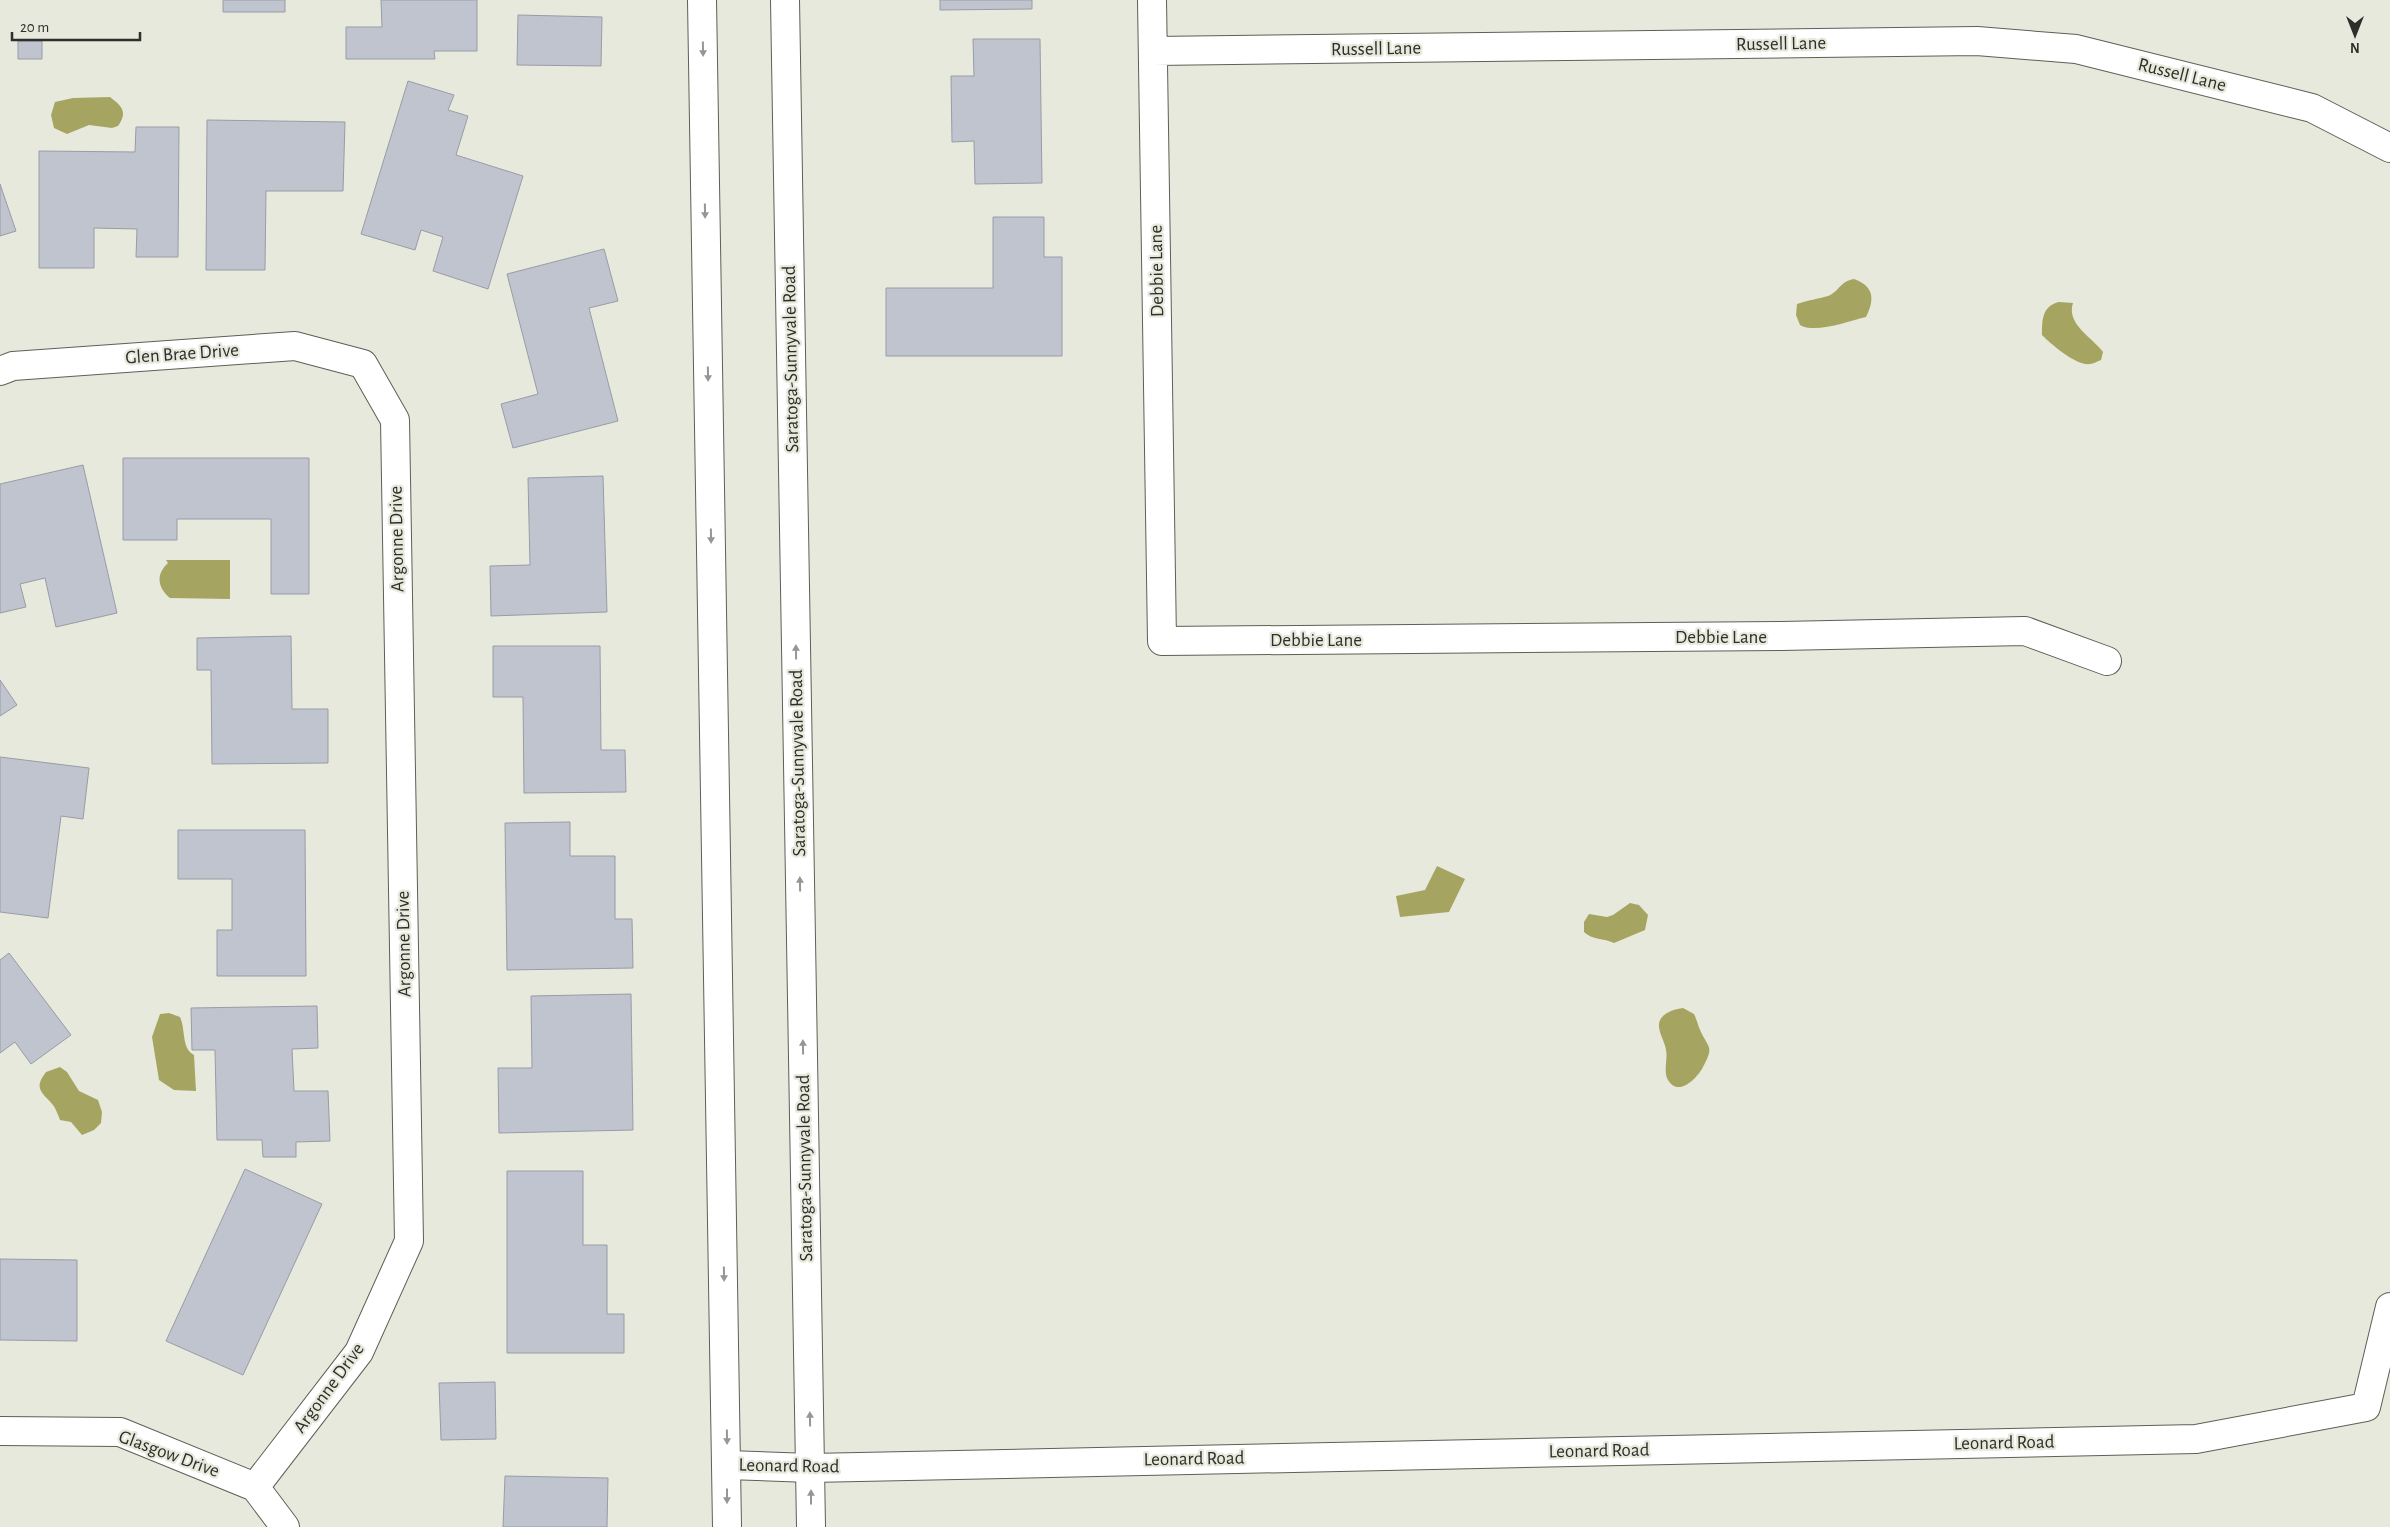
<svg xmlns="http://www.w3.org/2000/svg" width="2390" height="1527" viewBox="0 0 2390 1527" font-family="'Alegreya Sans',sans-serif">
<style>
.water{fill:#a5a561}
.building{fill:#bfc4ce;stroke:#979ca6}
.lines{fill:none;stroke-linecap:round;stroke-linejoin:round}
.minor-casing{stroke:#5e5f55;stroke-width:30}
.major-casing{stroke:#5e5f55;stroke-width:30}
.minor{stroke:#fff;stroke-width:28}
.major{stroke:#fff;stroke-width:28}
.oneway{fill:#969694}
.labels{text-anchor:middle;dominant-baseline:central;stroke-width:4.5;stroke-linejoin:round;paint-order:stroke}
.street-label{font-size:19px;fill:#2e2e2a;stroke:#e8e9dd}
</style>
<rect width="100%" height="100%" fill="#e8e9dd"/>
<!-- water -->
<path class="water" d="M110 97C122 106 128 112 118 126L112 128 89 125 67 134 54 128 51 115 55 102 73 98Z
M1854 279C1874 286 1875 299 1866 317 1849 321 1815 334 1800 325L1796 315 1797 304C1808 300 1818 299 1828 296 1839 292 1840 281 1854 279Z
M2059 302 2073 303C2066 324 2092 337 2103 352L2101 360C2098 361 2093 364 2090 364 2076 366 2051 344 2042 335 2042 320 2042 306 2059 302Z
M166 560H230V599L170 598C158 588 155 575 168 563Z
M1437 866 1465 879 1449 912 1400 917 1396 896 1425 890Z
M1630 903 1639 905 1648 915 1645 930 1614 943C1604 938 1592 940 1584 932V922L1589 914 1607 917 1613 915Z
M1683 1008 1694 1014C1697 1020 1698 1026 1701 1032 1709 1049 1714 1046 1703 1067 1698 1077 1679 1098 1668 1080 1663 1072 1668 1059 1666 1050 1665 1042 1658 1032 1659 1024 1660 1013 1675 1009 1683 1008Z
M169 1013 180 1017C186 1030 181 1048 194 1055L196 1091 174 1090 159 1080 152 1037 160 1014Z
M60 1067 67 1072 79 1091 98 1100 102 1112 101 1123 94 1130 82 1135 71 1122 60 1120C58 1115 56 1109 53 1105 42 1092 33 1089 46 1072Z"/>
<!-- building -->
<path class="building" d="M223 0H285V12H223Z
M381 0H477V51H434L435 59H346V27H382Z
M940 0H1032V9L940 10Z
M518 15 602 17 601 66 517 65Z
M973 39H1040L1042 183 975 184 974 141 952 142 951 76H974Z
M18 41H42V59H18Z
M408 81 454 95 448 110 468 116 456 155 523 176 488 289 433 271 443 237 421 230 415 250 361 234Z
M207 120 345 122 343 191H266L265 270H206Z
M136 127H179L178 257H136L137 229 94 228V268H39V151L135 152Z
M0 184 16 231 0 236Z
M993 217H1044V257H1062V356H886V288H993Z
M604 249 618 301 589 308 618 421 513 448 501 404 538 394 507 274Z
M123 458H309V594H271V519H177V540H123Z
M83 465 117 613 56 627 45 578 20 584 26 607 0 613V484Z
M603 476 607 612 491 616 490 566 530 565 528 478Z
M291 636 292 709H328V763L212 764 211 670H197V638Z
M493 646H600L601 750H625L626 792 524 793 523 697H493Z
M0 680 17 705 0 716Z
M0 757 89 768 83 819 61 816 48 918 0 912Z
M570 822V856H615V919H632L633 968 507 970 505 823Z
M178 830H305L306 976H217V930H232V879H178Z
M9 953 71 1035 31 1064 15 1042 0 1053V960Z
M631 994 633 1130 499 1133 498 1068H532L531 996Z
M317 1006 318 1048 292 1049 294 1091H328L330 1141 296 1142V1157H263L262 1140H217L215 1050H192L191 1008Z
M245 1169 322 1204 243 1375 166 1341Z
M507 1171H583V1245H607V1314H624V1353H507Z
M0 1259 77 1260V1341L0 1340Z
M495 1382 496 1439 441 1440 439 1383Z
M505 1476 608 1478 607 1527H503Z"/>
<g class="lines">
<!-- minor casing -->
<g class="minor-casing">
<path id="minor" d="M1152 0 1162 641 1781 636 2025 631 2107 661
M1154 51 1977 41 2076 49 2312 108 2390 148
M0 371 13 366 295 346 363 364 395 420 409 1241 359 1352 255 1487
M0 1431 120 1432 255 1487 285 1527
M727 1465 810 1468 2196 1439 2366 1407 2390 1307"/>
</g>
<!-- major casing -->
<g class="major-casing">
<path id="major" d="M702 0 727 1527
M785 0 811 1527"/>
</g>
<!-- minor -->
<use href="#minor" class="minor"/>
<!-- major -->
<use href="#major" class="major"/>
</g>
<!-- one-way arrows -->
<defs><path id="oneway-solid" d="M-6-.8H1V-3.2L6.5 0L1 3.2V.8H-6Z" transform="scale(1.25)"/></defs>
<g class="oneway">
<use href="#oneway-solid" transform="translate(703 49) rotate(89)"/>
<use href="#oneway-solid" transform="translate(705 211) rotate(89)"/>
<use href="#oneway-solid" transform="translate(708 374) rotate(89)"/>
<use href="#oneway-solid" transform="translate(711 536) rotate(89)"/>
<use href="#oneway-solid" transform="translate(796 652) rotate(-91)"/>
<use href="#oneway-solid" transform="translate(800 884) rotate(-91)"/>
<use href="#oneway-solid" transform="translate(803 1047) rotate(-91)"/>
<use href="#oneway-solid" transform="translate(724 1274) rotate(89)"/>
<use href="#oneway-solid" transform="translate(810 1419) rotate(-91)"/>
<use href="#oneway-solid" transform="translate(727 1437) rotate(89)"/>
<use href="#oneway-solid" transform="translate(727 1496) rotate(90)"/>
<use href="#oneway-solid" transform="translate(811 1497) rotate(-90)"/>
</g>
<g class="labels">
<!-- street labels -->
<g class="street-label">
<text transform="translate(1781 44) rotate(-1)">Russell Lane</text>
<text transform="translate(1376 49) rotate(-1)">Russell Lane</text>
<text transform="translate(2182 75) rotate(14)">Russell Lane</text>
<text transform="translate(1157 271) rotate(-91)">Debbie Lane</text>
<text transform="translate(182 354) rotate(-4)">Glen Brae Drive</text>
<text transform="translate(791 359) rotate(-91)">Saratoga-Sunnyvale Road</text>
<text transform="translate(397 539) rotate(-91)">Argonne Drive</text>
<text x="1721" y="637">Debbie Lane</text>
<text x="1316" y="640">Debbie Lane</text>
<text transform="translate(798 763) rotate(-91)">Saratoga-Sunnyvale Road</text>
<text transform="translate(404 944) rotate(-91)">Argonne Drive</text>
<text transform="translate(805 1168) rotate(-91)">Saratoga-Sunnyvale Road</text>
<text transform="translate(329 1388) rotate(-54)">Argonne Drive</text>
<text transform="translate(2004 1443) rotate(-1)">Leonard Road</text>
<text transform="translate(1599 1451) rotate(-1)">Leonard Road</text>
<text transform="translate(169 1454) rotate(20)">Glasgow Drive</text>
<text transform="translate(1194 1459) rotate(-1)">Leonard Road</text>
<text transform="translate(789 1466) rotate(1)">Leonard Road</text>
</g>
</g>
<!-- north arrow -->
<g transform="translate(2355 35) rotate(180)" stroke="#e8e9dd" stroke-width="4" paint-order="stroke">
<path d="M0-4L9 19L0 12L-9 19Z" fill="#2e2e2a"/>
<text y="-8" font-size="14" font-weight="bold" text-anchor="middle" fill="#2e2e2a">N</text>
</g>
<!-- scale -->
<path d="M12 32v8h128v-8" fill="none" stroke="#2e2e2a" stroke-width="2.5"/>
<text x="20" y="32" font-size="15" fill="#2e2e2a" stroke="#e8e9dd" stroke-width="4" paint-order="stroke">20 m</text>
</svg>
